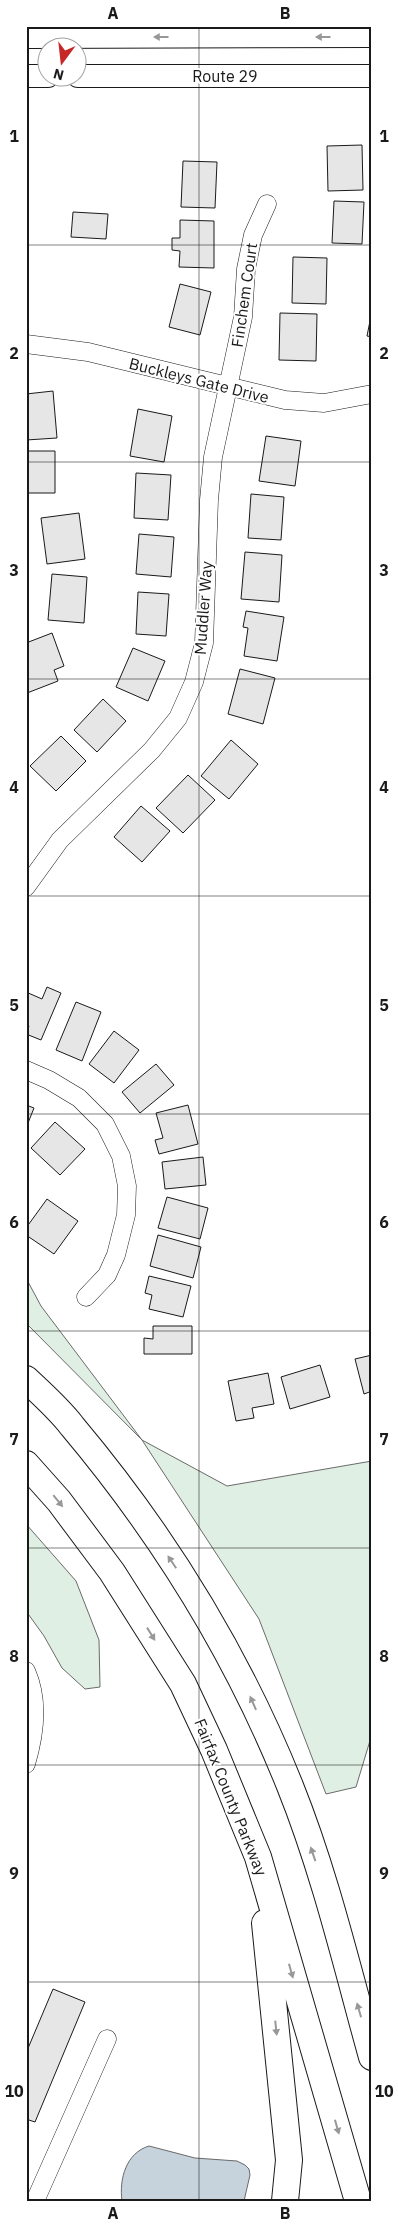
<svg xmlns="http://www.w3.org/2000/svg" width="398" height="2227" viewBox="0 0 398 2227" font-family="'IBM Plex Sans',sans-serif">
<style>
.green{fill:#e0efe3;stroke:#6a6a6a}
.water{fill:#c6d2dc;stroke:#6a6a6a}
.building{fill:#e6e6e6;stroke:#1a1a1a}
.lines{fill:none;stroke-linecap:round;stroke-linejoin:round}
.minor-casing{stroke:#1a1a1a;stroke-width:19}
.major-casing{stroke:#1a1a1a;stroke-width:24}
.highway-casing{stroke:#1a1a1a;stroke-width:28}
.minor{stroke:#fff;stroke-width:18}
.major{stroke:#fff;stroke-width:22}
.highway{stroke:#fff;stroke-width:26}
.oneway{fill:#989898}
.grid{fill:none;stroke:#1a1a1a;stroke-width:1;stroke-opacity:0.55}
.labels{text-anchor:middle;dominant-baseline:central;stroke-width:4;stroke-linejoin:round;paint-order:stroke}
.street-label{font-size:16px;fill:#1a1a1a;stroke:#fff}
.neatline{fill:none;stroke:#1a1a1a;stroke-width:2}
.grid-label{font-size:16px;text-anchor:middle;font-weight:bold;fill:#1a1a1a}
</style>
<rect width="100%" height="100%" fill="#fff"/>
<!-- green -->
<path class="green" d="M26 1278 41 1306 142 1440 227 1486 372 1461V1734L356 1787 326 1794 259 1619 142 1440 26 1323Z
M26 1524 76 1581 99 1640 100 1687 85 1689 62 1668 44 1636 26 1611Z"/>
<!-- water -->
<path class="water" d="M149 2146 195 2158 237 2161 245 2165 249 2169 250 2175 244 2201H122C119 2179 126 2153 149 2146Z"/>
<!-- building -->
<path class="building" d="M362 145 363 190 328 191 327 146Z
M183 161 217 162 215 208 181 207Z
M334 201 364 202 362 244 332 243Z
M73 212 108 214 106 239 71 237Z
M180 220 214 221V268L179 267 180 251 172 250V238H180Z
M293 257 327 258 326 304 292 303Z
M180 284 211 292 200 335 169 327Z
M372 311V337L367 336Z
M280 313 317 314 316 361 279 360Z
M53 391 57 438 26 440V394Z
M138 409 172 416 164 462 130 456Z
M266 436 301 441 295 486 259 481Z
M26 451H55V493H26Z
M136 473 171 475 168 520 134 518Z
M251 494 284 497 281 540 248 538Z
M79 513 85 559 47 564 41 518Z
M139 534 174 537 171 577 136 574Z
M245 552 282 555 279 602 241 599Z
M52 574 87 577 84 623 48 620Z
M138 592 169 594 166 636 136 634Z
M246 611 284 617 277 661 244 656 248 628 243 627Z
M52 633 64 666 54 670 58 681 27 693 26 643Z
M133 648 165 661 148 701 116 687Z
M240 669 275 678 263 724 228 714Z
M103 699 126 721 97 752 74 730Z
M61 736 86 761 56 791 30 766Z
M231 740 258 764 229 799 201 776Z
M188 775 215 800 183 833 156 808Z
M141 806 170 831 142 862 114 837Z
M47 987 61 993 41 1040 26 1034 29 1026 26 1025V992L42 999Z
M76 1002 101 1012 82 1061 56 1050Z
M114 1031 139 1050 114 1083 89 1064Z
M156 1064 174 1085 140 1113 122 1092Z
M26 1105 34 1108 26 1128Z
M188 1105 198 1144 159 1154 155 1140 163 1138 156 1113Z
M55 1122 85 1149 60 1175 31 1148Z
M203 1157 206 1185 165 1189 162 1162Z
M167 1197 208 1208 200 1239 158 1228Z
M47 1199 78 1221 54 1254 26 1235V1228Z
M158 1235 201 1247 193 1278 150 1266Z
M149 1276 191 1286 183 1317 149 1309 152 1295 145 1293Z
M153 1326H192V1354H144V1338L153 1339Z
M372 1355V1391L364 1394 355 1359Z
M320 1365 330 1397 290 1409 281 1377Z
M268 1373 274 1404 252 1408 254 1418 236 1421 228 1381Z
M53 1989 85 2002 35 2122 26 2119V2053Z"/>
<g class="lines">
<!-- minor casing -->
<g class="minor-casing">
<path id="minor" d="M26 344 88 352 285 400 324 403 372 394
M26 887 60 840 152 750 178 718 194 682 204 643 209 500 213 457 243 317 246 269 253 235 267 204
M26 1070 49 1080 79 1098 105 1124 121 1156 127 1186 126 1215 116 1255 107 1275 86 1297
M26 1671C39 1700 35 1734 26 1764
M35 2201 107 2039"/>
</g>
<!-- major casing -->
<g class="major-casing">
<path id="major" d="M26 37 372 36
M26 76H48
M78 76H372"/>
</g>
<!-- highway casing -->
<g class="highway-casing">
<path id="highway" d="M26 1379C42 1394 59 1409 72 1426 162 1533 238 1656 290 1786 325 1873 347 1967 372 2057
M26 1464 59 1501 112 1572 183 1684 214 1750 258 1857 358 2201
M265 1923 289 2160 285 2201"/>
</g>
<!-- minor -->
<use href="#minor" class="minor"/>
<!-- major -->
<use href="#major" class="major"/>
<!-- highway -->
<use href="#highway" class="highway"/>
</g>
<!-- one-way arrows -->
<defs><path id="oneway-solid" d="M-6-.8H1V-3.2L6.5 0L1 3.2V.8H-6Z" transform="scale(1.25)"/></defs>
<g class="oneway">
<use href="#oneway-solid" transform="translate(161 37) rotate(180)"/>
<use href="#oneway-solid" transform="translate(323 37) rotate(180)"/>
<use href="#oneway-solid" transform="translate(58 1501) rotate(51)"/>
<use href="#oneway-solid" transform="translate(172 1562) rotate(-124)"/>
<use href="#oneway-solid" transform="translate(151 1634) rotate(58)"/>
<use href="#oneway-solid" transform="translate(253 1703) rotate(-114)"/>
<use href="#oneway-solid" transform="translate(313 1854) rotate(-109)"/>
<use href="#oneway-solid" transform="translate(291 1971) rotate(74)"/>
<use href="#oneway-solid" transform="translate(359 2010) rotate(-106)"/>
<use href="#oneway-solid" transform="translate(276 2028) rotate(84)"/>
<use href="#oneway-solid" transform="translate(337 2127) rotate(74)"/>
</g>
<!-- grid -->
<path class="grid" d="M199 26V2201M26 245H372M26 462H372M26 679H372M26 896H372M26 1114H372M26 1331H372M26 1548H372M26 1765H372M26 1982H372"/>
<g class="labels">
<!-- street labels -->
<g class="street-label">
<text x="225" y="76">Route 29</text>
<text transform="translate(244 295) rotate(-82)">Finchem Court</text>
<text transform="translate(199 380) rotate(14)">Buckleys Gate Drive</text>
<text transform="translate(203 608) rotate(-86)">Muddler Way</text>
<text transform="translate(231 1797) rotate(68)">Fairfax County Parkway</text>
</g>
</g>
<!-- border -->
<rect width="398" height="2227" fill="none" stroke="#ffffff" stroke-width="55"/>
<!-- north arrow -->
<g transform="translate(62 62) rotate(195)"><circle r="24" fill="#ffffff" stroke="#a3a3a3"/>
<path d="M0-4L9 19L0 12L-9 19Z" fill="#c62828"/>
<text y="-8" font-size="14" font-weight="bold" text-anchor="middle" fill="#1a1a1a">N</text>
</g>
<rect x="28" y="28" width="342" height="2172" class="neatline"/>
<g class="grid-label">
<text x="113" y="19">A</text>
<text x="285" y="19">B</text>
<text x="14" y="142">1</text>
<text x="384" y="142">1</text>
<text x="14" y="359">2</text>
<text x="384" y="359">2</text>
<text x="14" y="576">3</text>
<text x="384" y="576">3</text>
<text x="14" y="793">4</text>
<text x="384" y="793">4</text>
<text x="14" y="1011">5</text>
<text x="384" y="1011">5</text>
<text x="14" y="1228">6</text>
<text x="384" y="1228">6</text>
<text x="14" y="1445">7</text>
<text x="384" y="1445">7</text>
<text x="14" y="1662">8</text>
<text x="384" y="1662">8</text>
<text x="14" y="1879">9</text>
<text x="384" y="1879">9</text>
<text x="14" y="2097">10</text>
<text x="384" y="2097">10</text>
<text x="113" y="2219">A</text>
<text x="285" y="2219">B</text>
</g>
</svg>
